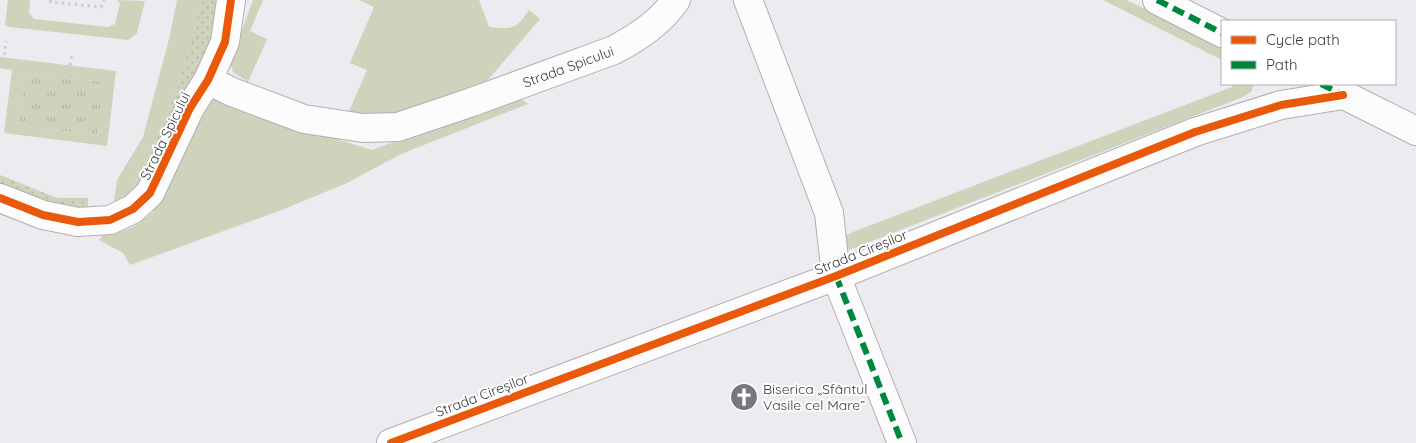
<svg xmlns="http://www.w3.org/2000/svg" width="1416" height="443" viewBox="0 0 1416 443" font-family="Quicksand,sans-serif">
<style>
.grass{fill:url(#grass-dots)}
.park{fill:url(#park-tufts)}
.garden{fill:#ced3bb;fill-rule:evenodd}
.lines{fill:none;stroke-linecap:round;stroke-linejoin:round}
.minor-casing{stroke:#b1afb4;stroke-width:30}
.path{stroke:#cdccce;stroke-width:3;stroke-dasharray:2.5 4;stroke-linecap:butt}
.minor{stroke:#fcfcfd;stroke-width:28}
.quiet{stroke:#00873e;stroke-width:6;stroke-dasharray:12 6;stroke-linecap:butt}
.cycleway-casing{stroke:#fff;stroke-width:11}
.cycleway{stroke:#e8590c;stroke-width:8}
.labels{text-anchor:middle;dominant-baseline:central;stroke-width:4;stroke-linejoin:round;paint-order:stroke}
.street-label{font-size:14px;fill:#3b393d;stroke:#fff}
.poi-label{font-size:14px;fill:#3b393d;stroke:#fff;text-anchor:start}
</style>
<defs>
<pattern id="grass-dots" width="8" height="8" patternUnits="userSpaceOnUse" patternTransform="scale(1.25)"><rect width="8" height="8" fill="#ced3bb"/><path d="M2 2h.1M6 6h.1" fill="none" stroke="#b2b6a2" stroke-width="1.8" stroke-linecap="round"/></pattern>
<pattern id="park-tufts" width="24" height="20" patternUnits="userSpaceOnUse" patternTransform="scale(1.25)"><rect width="24" height="20" fill="#ced3bb"/><path d="M3 7l-1-3M5 7V3M7 7l1-3M15 17l-1-3M17 17v-4M19 17l1-3" fill="none" stroke="#b2b6a2"/></pattern>
</defs>
<rect width="100%" height="100%" fill="#edeaf0"/>
<!-- grass -->
<path class="grass" d="M202 0H223V20L140 191 113 210 114 201 131 191 153 148 179 82Z
M0 175 57 198H88V214L49 207 0 187Z"/>
<!-- park -->
<path class="park" d="M24 73 105 82 98 135 18 126Z"/>
<!-- garden -->
<path class="garden" d="M8 0H30L29 13 34 19 108 27 115 24 120 3 117 0 145 1 137 33 128 40 9 27 5 25Z
M177 0H202L179 82 153 148 130 192 114 201 117 180 143 137 169 39Z
M253 0H263L250 31 267 39 248 82 233 72 230 63Z
M359 0H479L489 27C512 29 516 30 529 10L540 19 481 88 413 112 378 116 349 111 367 70 350 63 374 7Z
M1103 0H1126L1222 46V60Z
M0 57 116 71 107 146 4 133 12 70 0 68ZM24 73 104 82 98 135 18 126Z
M1233 84H1253L1252 91 1243 97 849 250 845 236 853 232 1232 87Z
M517 96 528 104 401 154 347 183 279 211 130 265 123 253 99 240 104 234C127 232 136 227 153 212L205 102 219 98 262 118 298 127 372 150Z"/>
<g class="lines">
<!-- minor casing -->
<g class="minor-casing">
<g id="minor">
<path d="M748 0 829 213 836 276 902 443"/>
<path d="M1157 0 1222 33"/>
<path id="s1" d="M208 80 232 92 304 119 363 128 398 127 472 102 614 50C638 37 660 23 676 0"/>
<path d="M1328 87 1416 131"/>
<path d="M0 198 43 215 78 222 110 220 133 209 150 193 190 108 208 80 225 42 231 0"/>
<path d="M391 443 836 276 1195 132 1281 105 1343 95"/>
</g>
</g>
<!-- path -->
<path class="path" d="M50 0 51 2 101 7 104 0
M3 68 6 41
M68 78 72 53"/>
<!-- minor -->
<use href="#minor" class="minor"/>
<!-- quiet -->
<path class="quiet" d="M1157 0 1222 33
M1321 84 1341 94
M836 276 902 443"/>
<!-- cycleway casing -->
<g class="cycleway-casing">
<path id="cycleway" d="M0 198 43 215 78 222 110 220 133 209 150 193 190 108 208 80 225 42 231 0
M391 443 836 276 1195 132 1281 105 1343 95"/>
</g>
<!-- cycleway -->
<use href="#cycleway" class="cycleway"/>
</g>
<!-- icons -->
<defs>
<g id="church-disc" transform="scale(1.4375)"><circle r="9.5" fill="#79777c" stroke="#fff"/><path d="M-1.2-6h2.4v3.5h3.3v2.4h-3.3V6h-2.4V-.1h-3.3v-2.4h3.3Z" fill="#fff"/></g>
</defs>
<g fill-rule="evenodd">
<use href="#church-disc" x="744" y="397"/>
</g>
<g class="labels">
<!-- street labels -->
<g class="street-label">
<text stroke="none"><textPath href="#s1" startOffset="379">Strada Spicului</textPath></text>
<text transform="translate(165 136) rotate(-64)">Strada Spicului</text>
<text transform="translate(861 252) rotate(-22)">Strada Cireșilor</text>
<text transform="translate(482 395) rotate(-21)">Strada Cireșilor</text>
</g>
<!-- poi labels -->
<g class="poi-label">
<text x="763" y="389">Biserica „Sfântul<tspan x="763" dy="16">Vasile cel Mare”</tspan></text>
</g>
</g>
<!-- legend -->
<rect x="1221" y="20" width="175" height="65" fill="#ffffff" stroke="#b1b0b1"/>
<rect x="1231" y="36" width="25" height="8" fill="#e8590c" stroke="#b1b0b1"/>
<text x="1266" y="45" font-size="15" fill="#3b393d">Cycle path</text>
<rect x="1231" y="61" width="25" height="8" fill="#00873e" stroke="#b1b0b1"/>
<text x="1266" y="70" font-size="15" fill="#3b393d">Path</text>
</svg>
